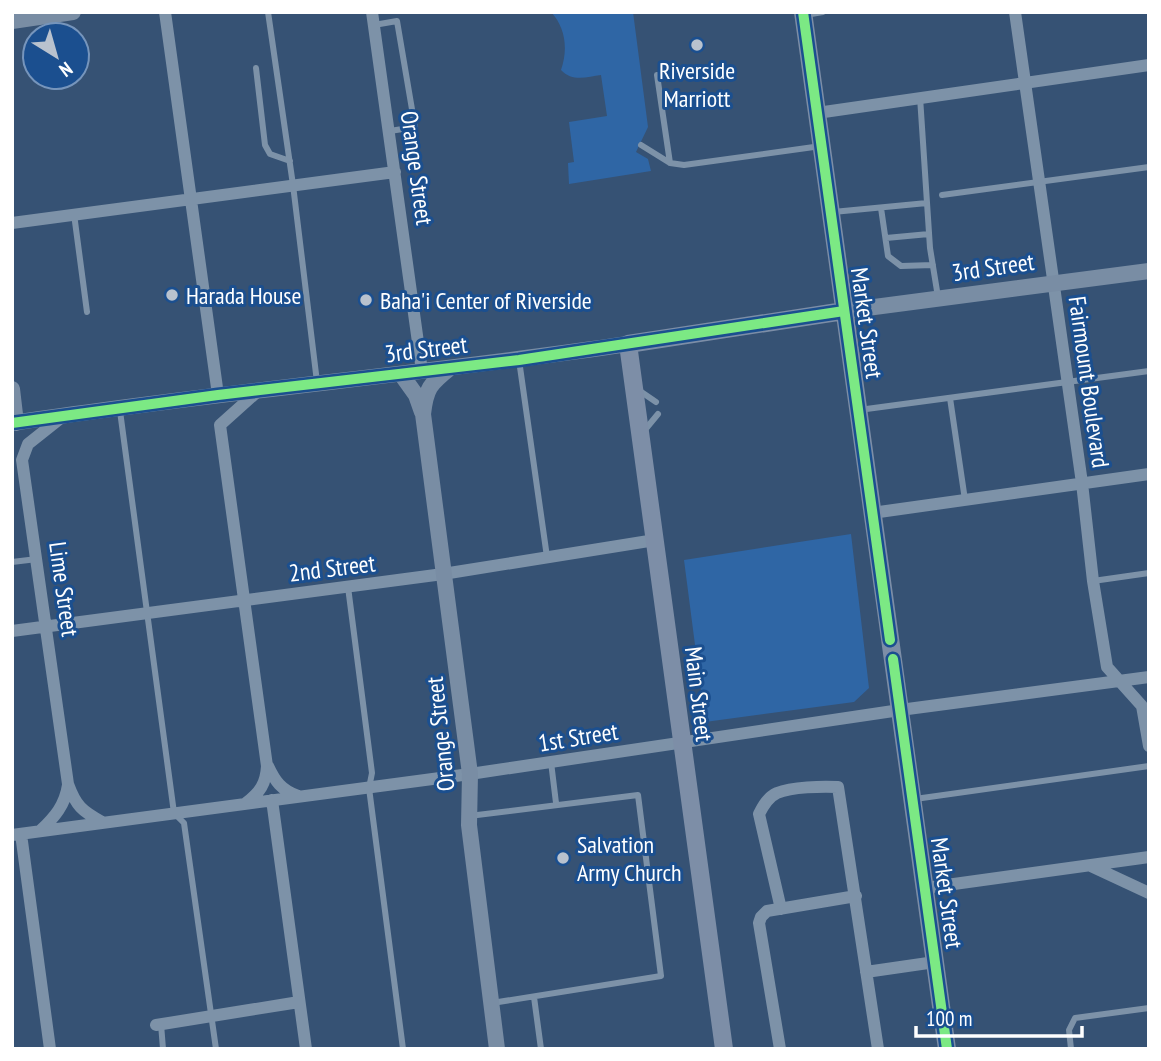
<svg xmlns="http://www.w3.org/2000/svg" width="1161" height="1061" viewBox="0 0 1161 1061" font-family="'PT Sans Narrow',sans-serif">
<style>
.green{fill:#2f66a5}
.lines{fill:none;stroke-linecap:round;stroke-linejoin:round}
.lane{stroke:#7d92a8;stroke-width:6}
.street{stroke:#7d92a8;stroke-width:12}
.secondary{stroke:#798da4;stroke-width:16}
.primary{stroke:#7d8ea7;stroke-width:18}
.cycleway-casing{stroke:#1b4f8f;stroke-width:15}
.cycleway{stroke:#7ce984;stroke-width:10}
.poi-dot{fill:#b9c2ce;stroke:#1b4f8f;stroke-width:2.5}
.labels{text-anchor:middle;dominant-baseline:central;stroke-width:6;stroke-linejoin:round;paint-order:stroke}
.poi-label{font-size:24px;fill:#fff;stroke:#1b4f8f;text-anchor:start}
.street-label{font-size:24px;fill:#fff;stroke:#1b4f8f}
</style>
<rect width="100%" height="100%" fill="#365274"/>
<!-- green -->
<path class="green" d="M551 12H633L648 127 636 152 648 159 651 171 569 184 568 163 574 162 569 122 607 116 601 75C587 77 572 82 561 70 568 50 566 28 551 12Z
M851 534 869 688 854 702 705 722 684 560Z"/>
<g class="lines">
<!-- lane -->
<path class="lane" d="M268 12 293 185 317 382
M805 15 823 12
M374 25 397 21 415 127 390 131
M256 68 265 145 270 154 290 161
M657 75 670 163
M920 97 930 248 938 297
M641 145 670 163 684 165 821 146
M942 195 1149 167
M881 208 888 256 901 266 933 265
M833 212 927 203
M74 214 87 312
M886 238 929 234
M519 360 547 557
M637 389 656 402
M950 398 965 500
M859 410 1149 371
M120 411 174 813 184 823 216 1049
M644 431 658 414
M12 562 37 559
M1093 581 1149 573
M348 587 372 773 369 788 403 1049
M551 762 556 803
M915 799 1149 766
M469 816 638 795 661 976 492 1003
M534 997 541 1049
M161 1024 163 1049
M1071 1049 1069 1030 1075 1018 1149 1008"/>
<!-- street -->
<path class="street" d="M165 12 218 395
M372 12 422 371
M1015 12 1082 483 1093 581 1107 667 1142 706 1149 746
M817 113 1149 65
M12 223 395 172
M62 417 28 444 22 460 68 784C76 806 82 811 102 822
M872 513 1149 474
M12 631 443 574 655 540
M268 766C275 781 281 790 298 796
M272 800 306 1049
M246 803C260 792 266 784 267 766L220 425 258 391
M40 831C55 817 65 805 68 785
M21 834 50 1049
M12 835 470 774 900 710 1149 677
M1091 866 1149 893
M925 888 1149 857
M781 909 759 814C763 806 768 797 777 793 792 787 822 786 838 787L878 1049
M866 972 935 962
M156 1025 299 1002
M780 1049 759 923 761 917 767 911 856 896"/>
<!-- secondary -->
<path class="secondary" d="M12 21 73 12
M844 311 1149 271
M450 368C430 384 426 388 423 414L470 774 469 825 497 1049
M401 374 416 395 422 412
M12 389 16 423
M12 423C217 392 423 374 628 344"/>
<!-- primary -->
<path class="primary" d="M803 12 947 1049
M724 1049 628 344 844 311"/>
<!-- cycleway casing -->
<g class="cycleway-casing">
<path id="cycleway" d="M803 12 890 640
M12 423 218 395 519 360 844 311
M893 659 947 1049"/>
</g>
<!-- cycleway -->
<use href="#cycleway" class="cycleway"/>
</g>
<!-- markers -->
<g class="poi-dot">
<circle cx="697" cy="45" r="7"/>
<circle cx="172" cy="295" r="7"/>
<circle cx="366" cy="300" r="7"/>
<circle cx="563" cy="858" r="7"/>
</g>
<g class="labels">
<!-- poi labels -->
<g class="poi-label">
<text x="697" y="70" text-anchor="middle">Riverside<tspan x="697" dy="28">Marriott</tspan></text>
<text x="186" y="295">Harada House</text>
<text x="380" y="300">Baha'i Center of Riverside</text>
<text x="577" y="844">Salvation<tspan x="577" dy="28">Army Church</tspan></text>
</g>
<!-- street labels -->
<g class="street-label">
<text transform="translate(417 168) rotate(82)">Orange Street</text>
<text transform="translate(993 267) rotate(-8)">3rd Street</text>
<text transform="translate(867 323) rotate(82)">Market Street</text>
<text transform="translate(426 349) rotate(-7)">3rd Street</text>
<text transform="translate(1089 382) rotate(82)">Fairmount Boulevard</text>
<text transform="translate(332 568) rotate(-7)">2nd Street</text>
<text transform="translate(64 589) rotate(82)">Lime Street</text>
<text transform="translate(699 694) rotate(83)">Main Street</text>
<text transform="translate(440 734) rotate(-96)">Orange Street</text>
<text transform="translate(578 737) rotate(-9)">1st Street</text>
<text transform="translate(947 893) rotate(82)">Market Street</text>
</g>
</g>
<!-- border -->
<rect width="1161" height="1061" fill="none" stroke="#ffffff" stroke-width="28"/>
<!-- north arrow -->
<g transform="translate(56 56) rotate(143)"><circle r="33" fill="#1b4f8f" stroke="#7695bc" stroke-width="2"/>
<path d="M0-5L12 26L0 18L-12 26Z" fill="#b9c2ce"/>
<text y="-10" font-size="19" font-weight="bold" text-anchor="middle" fill="#ffffff">N</text>
</g>
<!-- scale -->
<path d="M916 1026v10h166v-10" fill="none" stroke="#ffffff" stroke-width="3.5"/>
<text x="926" y="1026" font-size="21" fill="#ffffff" stroke="#1b4f8f" stroke-width="5" paint-order="stroke">100 m</text>
</svg>
